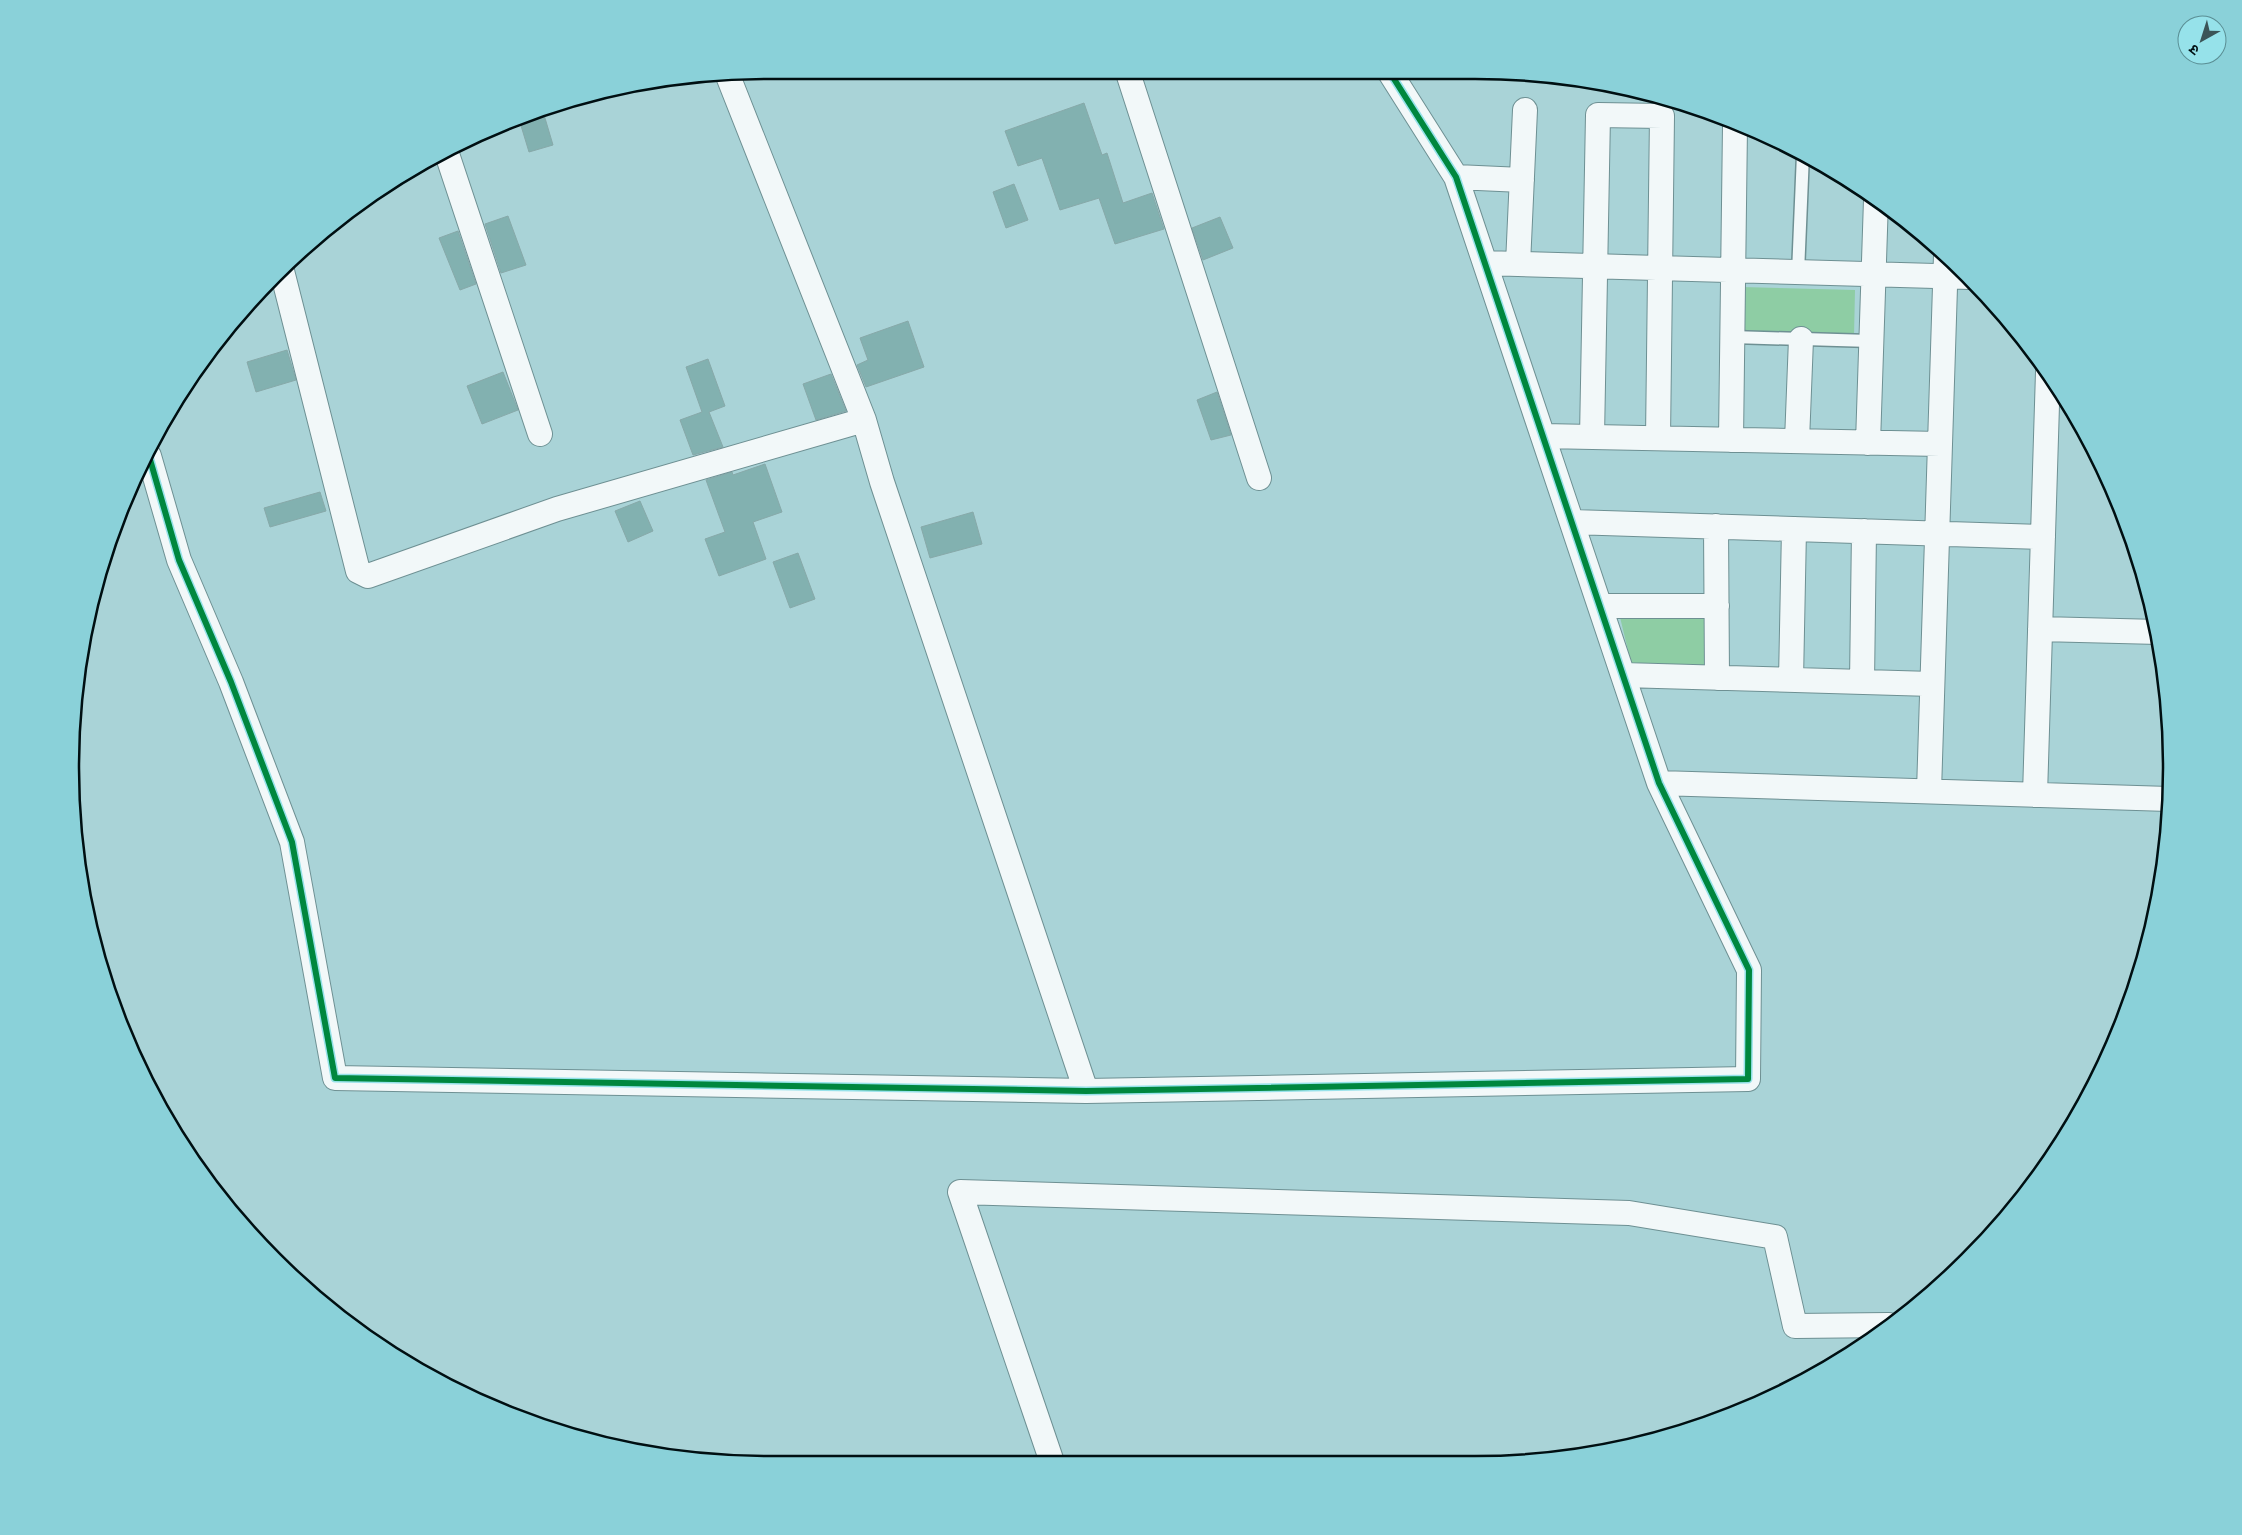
<svg xmlns="http://www.w3.org/2000/svg" width="2242" height="1535" viewBox="0 0 2242 1535" font-family="'PT Sans Narrow','Noto Sans Devanagari',sans-serif">
<style>
.green{fill:#8ecda4}
.building{fill:#82b1b0;stroke:#87a9a9}
.lines{fill:none;stroke-linecap:round;stroke-linejoin:round}
.lane-casing{stroke:#6e9093;stroke-width:15}
.street-casing{stroke:#6e9093;stroke-width:26}
.lane{stroke:#f2f8f9;stroke-width:12}
.street{stroke:#f2f8f9;stroke-width:24}
.cycleway-casing{stroke:#96e2ea;stroke-width:9}
.cycleway{stroke:#00873e;stroke-width:6}
.rim{fill:none;stroke:#000f12;stroke-width:2.5}
</style>
<rect width="100%" height="100%" fill="#a9d3d7"/>
<!-- green -->
<path class="green" d="M1741 287 1855 290 1854 336 1740 333Z
M1619 613 1705 615 1706 672 1632 667Z"/>
<!-- building -->
<path class="building" d="M1084 103 1102 155 1107 153 1123 203 1152 193 1164 229 1115 244 1099 198 1060 210 1042 158 1018 166 1005 131Z
M542 108 553 145 529 152 519 119Z
M1014 184 1028 220 1006 228 993 192Z
M508 216 526 265 501 273 485 224Z
M1220 217 1233 248 1203 260 1192 228Z
M458 231 476 284 460 290 439 238Z
M908 321 924 367 866 387 857 365 868 360 860 338Z
M287 350 296 380 256 392 247 362Z
M708 359 725 406 709 412 723 447 693 455 680 420 702 412 686 367Z
M503 372 518 410 482 424 467 386Z
M831 374 846 411 816 420 803 384Z
M1217 392 1231 435 1211 440 1197 400Z
M765 464 782 512 753 522 766 559 719 576 705 539 725 532 706 480 732 472 733 475Z
M320 492 326 511 270 527 264 508Z
M640 501 653 531 628 542 615 511Z
M973 512 982 544 930 558 921 527Z
M798 553 815 599 790 608 773 562Z"/>
<g class="lines">
<!-- lane casing -->
<g class="lane-casing">
<path id="lane" d="M1798 273 1803 154
M1732 337 1871 341"/>
</g>
<!-- street casing -->
<g class="street-casing">
<path id="street" d="M1128 73 1259 478
M728 76 864 420 882 482 1086 1091
M447 154 540 434
M1456 177 1522 180
M1485 263 1970 277
M1518 264 1525 110
M282 271 358 571 368 576 557 509 864 420
M1543 436 1940 444
M1592 437 1598 115 1662 116 1658 438
M1731 440 1735 126
M1797 441 1801 339
M1868 443 1876 200
M149 456 179 560 231 682 292 842 335 1078 1086 1091 1748 1079 1749 970 1659 783 1456 177 1389 71
M1572 522 2043 537
M1716 526 1717 678
M1600 606H1717
M2040 629 2159 632
M1623 675 1932 684
M1791 680 1794 529
M1862 682 1864 531
M1659 783 2169 799
M1929 791 1946 255
M2035 795 2048 372
M1053 1465 960 1192 1629 1213 1775 1237 1795 1326 1889 1325"/>
</g>
<!-- lane -->
<use href="#lane" class="lane"/>
<!-- street -->
<use href="#street" class="street"/>
<!-- cycleway casing -->
<g class="cycleway-casing">
<path id="cycleway" d="M149 456 179 560 231 682 292 842 335 1078 1086 1091 1748 1079 1749 970 1659 783 1456 177 1389 71"/>
</g>
<!-- cycleway -->
<use href="#cycleway" class="cycleway"/>
</g>
<!-- crop -->
<path d="M0 0H2242V1535H0ZM767 79H1475A688 688 0 0 1 2163 767V768A688 688 0 0 1 1475 1456H767A688 688 0 0 1 79 768V767A688 688 0 0 1 767 79Z" fill="#8ad1d9" fill-rule="evenodd"/>
<path class="rim" d="M767 79H1475A688 688 0 0 1 2163 767V768A688 688 0 0 1 1475 1456H767A688 688 0 0 1 79 768V767A688 688 0 0 1 767 79Z"/>
<!-- north arrow -->
<g transform="translate(2202 40) rotate(219)"><circle r="24" fill="#96e2ea" stroke="#5a8e94"/>
<path d="M0-4L9 19L0 12L-9 19Z" fill="#3b5457"/>
<text y="-8" font-size="14" font-weight="bold" text-anchor="middle" fill="#000f12">उ</text>
</g>
</svg>
